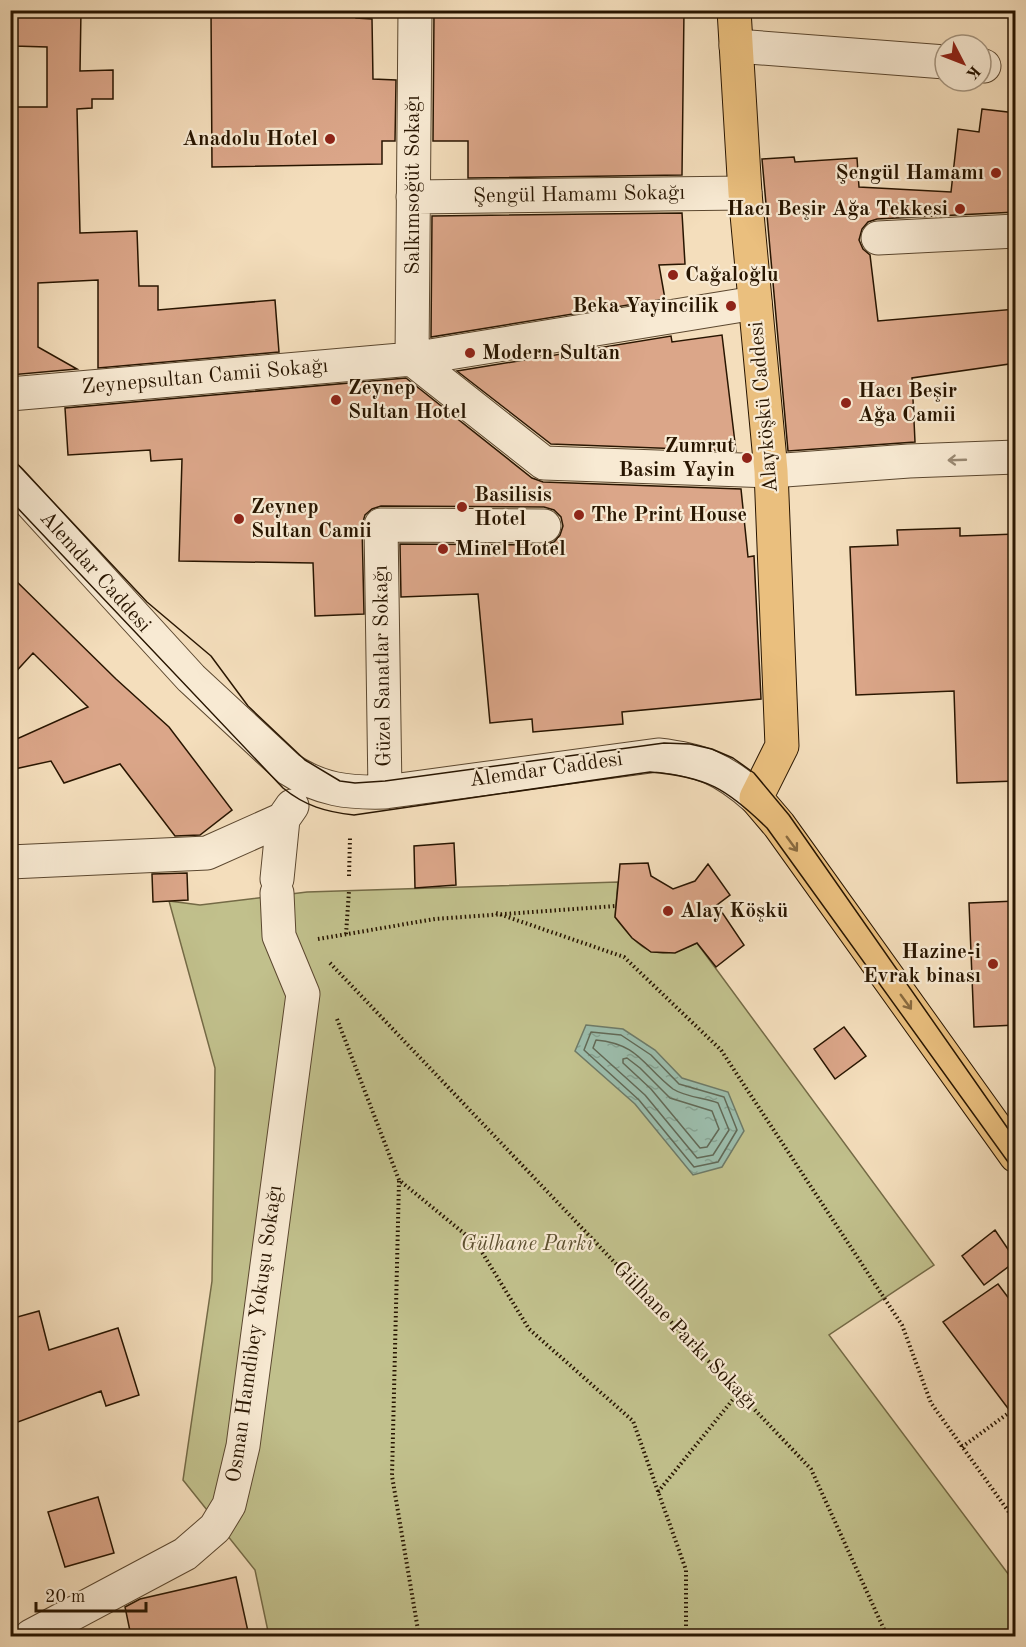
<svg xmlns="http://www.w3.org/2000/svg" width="1026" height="1647" viewBox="0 0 1026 1647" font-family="'Old Standard TT',serif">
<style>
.park{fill:#c1c08c;stroke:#746a46;stroke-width:1.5}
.water{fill:url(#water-ripples);stroke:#6e7a67;stroke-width:1.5}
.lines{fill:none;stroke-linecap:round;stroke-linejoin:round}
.shore{stroke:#626956;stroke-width:1.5}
.building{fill:#dba689;stroke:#281500;stroke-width:1.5}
.minor-casing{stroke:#5b472f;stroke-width:35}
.major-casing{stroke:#281500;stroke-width:35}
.path{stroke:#281500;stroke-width:4;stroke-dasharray:1.5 3;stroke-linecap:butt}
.minor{stroke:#f8ead3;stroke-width:33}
.major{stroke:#eabf7e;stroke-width:33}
.tram{stroke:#281500;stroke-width:1.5}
.oneway{stroke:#9a8a74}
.oneway2{stroke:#896a3f}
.poi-dot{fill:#8f2418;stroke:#f8ead3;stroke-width:2}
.labels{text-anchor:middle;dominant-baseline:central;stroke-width:4.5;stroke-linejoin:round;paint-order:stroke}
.poi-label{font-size:21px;font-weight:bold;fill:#281500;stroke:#f8ead3;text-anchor:start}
.street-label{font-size:21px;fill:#281500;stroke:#f8ead3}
.park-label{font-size:21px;font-style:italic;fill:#5e5131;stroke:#f8ead3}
</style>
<defs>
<pattern id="water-ripples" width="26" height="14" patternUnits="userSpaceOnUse" patternTransform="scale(1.5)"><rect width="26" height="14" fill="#9cbdac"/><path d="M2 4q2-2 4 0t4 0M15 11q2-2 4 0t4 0" fill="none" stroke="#86a292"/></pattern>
</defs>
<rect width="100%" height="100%" fill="#f4debc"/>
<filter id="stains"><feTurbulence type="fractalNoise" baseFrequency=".00333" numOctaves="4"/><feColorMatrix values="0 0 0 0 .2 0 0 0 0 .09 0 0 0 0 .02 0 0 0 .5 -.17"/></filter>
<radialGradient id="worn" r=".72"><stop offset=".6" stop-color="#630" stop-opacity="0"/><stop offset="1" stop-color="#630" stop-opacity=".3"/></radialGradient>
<!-- park -->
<path class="park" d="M618 882 615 917C642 952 655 963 697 943L934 1265 829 1335 1015 1583V1636H269L255 1570 183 1480 212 1281 215 1068 169 901 200 905 307 892Z"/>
<!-- water -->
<path class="water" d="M586 1025 623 1029 655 1050 682 1078 728 1092 744 1131 722 1167 693 1175 635 1104 575 1051Z"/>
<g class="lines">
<!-- shore -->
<path class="shore" d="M591 1032 621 1035 651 1055 679 1084 724 1097 737 1130 718 1162 694 1167 639 1100 584 1050Z
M596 1040C639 1044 643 1066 673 1089 685 1097 705 1098 718 1103L729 1130 713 1155 697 1158 645 1095 593 1048Z
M627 1058 640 1068 670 1098 712 1111 719 1129 707 1147 700 1148 651 1089 623 1063V1059Z"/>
</g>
<!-- building -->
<path class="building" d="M15 10H81L80 71 113 70V99H92V108L77 109 80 233 137 231 139 286H158V310L275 300 279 352 98 368V280L38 283V347L77 369 10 375V107H47V47L14 46Z
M211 10H356V18L372 19 373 79 396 80 395 141H382V164L212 167Z
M436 10H684L682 175 468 178V141H433L434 13Z
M982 109 1016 113V212L877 219 868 222 862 229 859 240 863 249 870 255 878 321 1016 309V363L912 378 915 442 788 451 762 159 794 157 795 162 857 158 859 187 951 192 958 129 979 132Z
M682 213 685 264 659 265 665 299 431 337 432 216Z
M722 335 736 451 551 444 457 371 671 336 672 342Z
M406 378 532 478 543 482 741 489 748 557 754 556 761 699 622 712 623 724 533 732 532 719 490 723 478 594 401 597 400 544 544 545 554 542 560 535 563 526 561 517 554 510 544 507 381 506 372 509 365 515 362 525 364 614 315 616 313 563 179 561 182 459 151 461 150 450 68 455 65 408Z
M960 528V536L1016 534V781L957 783 954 691 856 695 850 547 898 545 897 530Z
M10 575 116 679 169 727 232 810 200 835 175 836 120 764 64 783 51 761 10 770V742L88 707 33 653 10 678Z
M454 843 456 885 415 888 414 846Z
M648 863 651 876 673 889 695 881 708 864 730 895 717 905 744 945 716 967 697 943 675 953 651 952 632 938 615 917 620 864Z
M187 873 188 900 153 902 152 874Z
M1016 901V1025L974 1027 969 903Z
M844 1027 866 1056 835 1079 814 1049Z
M995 1230 1016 1261 984 1285 962 1256Z
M998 1284 1016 1308V1419L943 1322Z
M39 1311 49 1350 118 1328 139 1395 106 1406 101 1391 10 1425V1319Z
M98 1497 114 1553 65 1567 48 1512Z
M236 1577 249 1636H131L125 1607 140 1599Z"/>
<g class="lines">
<!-- minor casing -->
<g class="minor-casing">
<path id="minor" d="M415 10 412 359 755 303
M736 46 945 62
M981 65 984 66
M413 197 745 193
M878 238 1016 231
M10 394 412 359 544 463 771 471 909 461 1016 457
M10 480 191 678 289 769C321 790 348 793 385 792L658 755C702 760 723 769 756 798
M385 792 381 525 544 526
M10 862 207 853 283 819
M277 879 283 819 292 806
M31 1636 185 1554 215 1528 229 1505 243 1446 303 994 279 936 277 893"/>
</g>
<!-- major casing -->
<g class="major-casing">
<path id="major" d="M734 10 745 193 771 471 782 746 756 798 779 825 1016 1156"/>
</g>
<!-- path -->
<path class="path" d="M349 876 350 838
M496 913 624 957 721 1050 902 1325 931 1403 1016 1522
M346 934 349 891
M318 939 435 919 616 906
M330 963 811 1469 887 1636
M337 1019 399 1180 477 1244 529 1329 633 1421 686 1570V1636
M399 1181 392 1476 419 1636
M962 1447 1010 1412
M658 1492 739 1392"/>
<!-- minor -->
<use href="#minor" class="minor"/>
<!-- major -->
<use href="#major" class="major"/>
<!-- tram -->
<path class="tram" d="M10 456 147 602 211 656 248 706 305 760 340 781 355 783 385 781 664 743 690 744 712 749 733 758 754 773 789 815 1016 1140
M10 500 283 788C305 806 326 812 354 815L650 772C707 777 726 788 767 828L1016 1173"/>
</g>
<!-- one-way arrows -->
<defs><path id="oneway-shaft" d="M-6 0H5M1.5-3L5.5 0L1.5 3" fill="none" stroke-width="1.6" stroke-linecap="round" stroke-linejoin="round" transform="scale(1.5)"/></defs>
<use class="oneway" href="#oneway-shaft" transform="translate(957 460) rotate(178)"/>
<g class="oneway2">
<use href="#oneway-shaft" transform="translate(792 844) rotate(54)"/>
<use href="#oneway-shaft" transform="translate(906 1002) rotate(54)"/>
</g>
<!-- markers -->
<g class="poi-dot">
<circle cx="330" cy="139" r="6"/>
<circle cx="996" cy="173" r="6"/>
<circle cx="960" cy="209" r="6"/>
<circle cx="673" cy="275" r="6"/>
<circle cx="731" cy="306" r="6"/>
<circle cx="470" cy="353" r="6"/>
<circle cx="336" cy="400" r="6"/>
<circle cx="846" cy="403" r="6"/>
<circle cx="747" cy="458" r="6"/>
<circle cx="462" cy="507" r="6"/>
<circle cx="579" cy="515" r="6"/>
<circle cx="239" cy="519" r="6"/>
<circle cx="443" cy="549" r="6"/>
<circle cx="668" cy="911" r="6"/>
<circle cx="993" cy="964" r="6"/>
</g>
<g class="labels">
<!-- poi labels -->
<g class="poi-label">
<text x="318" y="139" text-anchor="end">Anadolu Hotel</text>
<text x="984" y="173" text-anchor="end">Şengül Hamamı</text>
<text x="948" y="209" text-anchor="end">Hacı Beşir Ağa Tekkesi</text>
<text x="685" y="275">Cağaloğlu</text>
<text x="719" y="306" text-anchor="end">Beka Yayincilik</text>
<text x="482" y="353">Modern Sultan</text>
<text x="348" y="388">Zeynep<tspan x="348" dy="24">Sultan Hotel</tspan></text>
<text x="858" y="391">Hacı Beşir<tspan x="858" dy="24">Ağa Camii</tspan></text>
<text x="735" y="446" text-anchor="end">Zumrut<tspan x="735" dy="24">Basim Yayin</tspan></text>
<text x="474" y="495">Basilisis<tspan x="474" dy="24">Hotel</tspan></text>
<text x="251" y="507">Zeynep<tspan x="251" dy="24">Sultan Camii</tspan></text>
<text x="591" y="515">The Print House</text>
<text x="455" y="549">Minel Hotel</text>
<text x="680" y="911">Alay Köşkü</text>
<text x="981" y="952" text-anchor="end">Hazine-i<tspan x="981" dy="24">Evrak binası</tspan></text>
</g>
<!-- street labels -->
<g class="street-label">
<text transform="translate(413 185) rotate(-90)">Salkımsoğüt Sokağı</text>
<text transform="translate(579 195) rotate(-1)">Şengül Hamamı Sokağı</text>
<text transform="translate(205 377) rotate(-5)">Zeynepsultan Camii Sokağı</text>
<text transform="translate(764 407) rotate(-95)">Alayköşkü Caddesi</text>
<text transform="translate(95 572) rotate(48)">Alemdar Caddesi</text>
<text transform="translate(383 666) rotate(-91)">Güzel Sanatlar Sokağı</text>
<text transform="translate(546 770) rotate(-8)">Alemdar Caddesi</text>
<text transform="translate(255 1334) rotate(-82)">Osman Hamdibey Yokuşu Sokağı</text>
<text transform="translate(685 1336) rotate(46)">Gülhane Parkı Sokağı</text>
</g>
<!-- park labels -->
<g class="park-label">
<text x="527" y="1244">Gülhane Parkı</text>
</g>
</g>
<!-- margin -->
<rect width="1026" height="1647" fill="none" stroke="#f4debc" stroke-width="36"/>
<rect x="12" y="12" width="1002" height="1623" fill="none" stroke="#281500" stroke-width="3"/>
<rect x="18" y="18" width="990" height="1611" fill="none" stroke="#281500" stroke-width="1.5"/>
<!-- north arrow -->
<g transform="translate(963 63) rotate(132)"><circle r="28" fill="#f8ead3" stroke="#a5957f" stroke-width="1.5"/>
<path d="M0-4.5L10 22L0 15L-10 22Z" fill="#8f2418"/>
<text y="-9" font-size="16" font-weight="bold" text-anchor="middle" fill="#281500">K</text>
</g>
<!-- scale -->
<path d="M36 1602v9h110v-9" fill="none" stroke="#281500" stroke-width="3"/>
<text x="45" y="1602" font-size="18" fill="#281500" stroke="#f8ead3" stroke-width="4.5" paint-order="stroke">20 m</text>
<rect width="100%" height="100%" filter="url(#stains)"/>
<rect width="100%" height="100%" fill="url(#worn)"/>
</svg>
